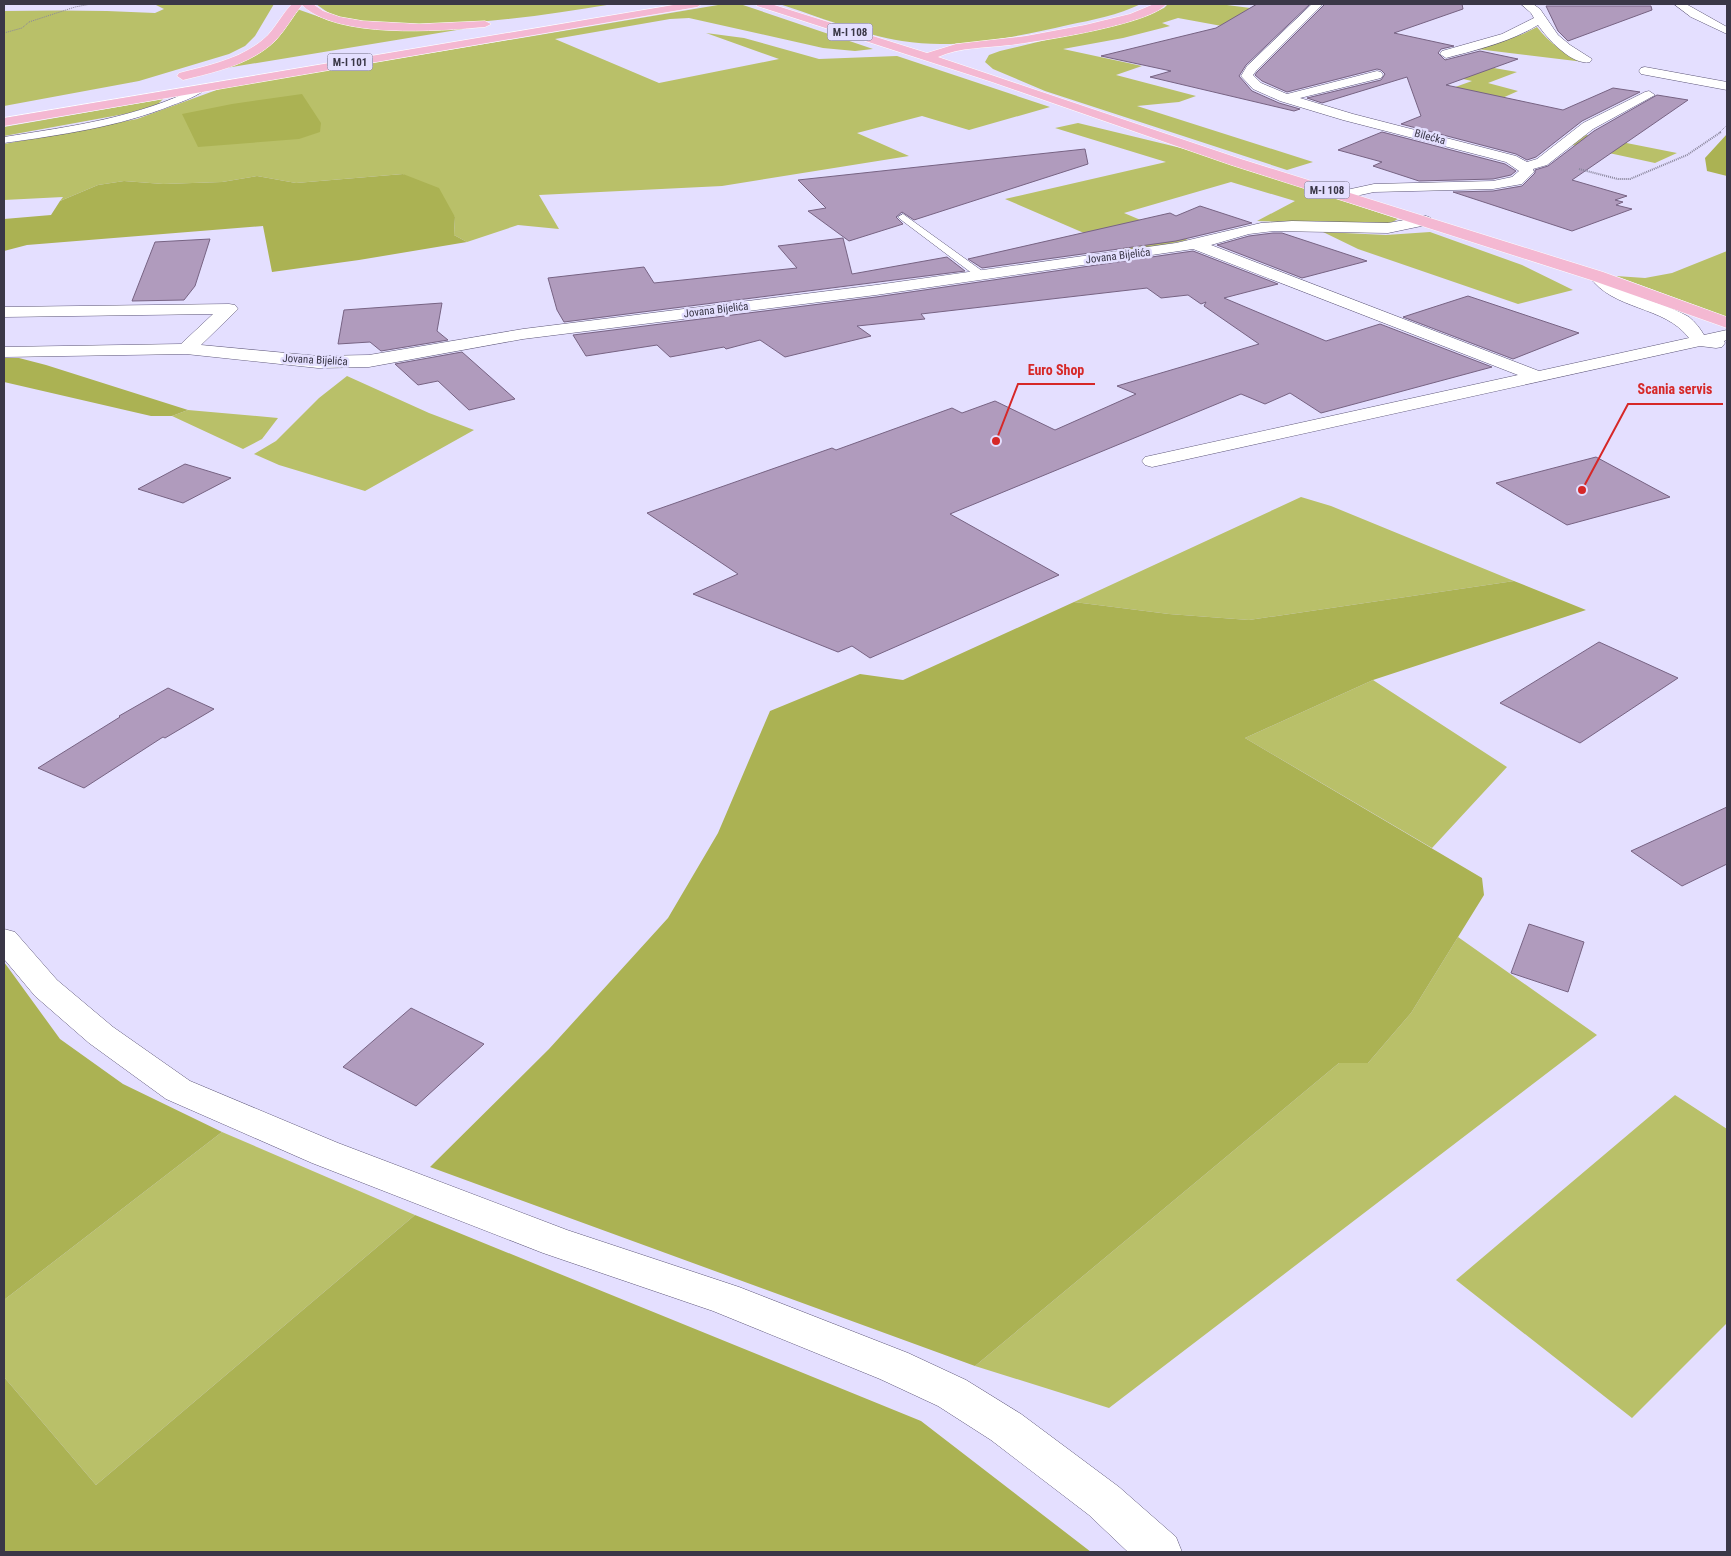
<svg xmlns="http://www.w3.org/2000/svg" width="1731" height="1556" viewBox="0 0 1731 1556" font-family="'Roboto Condensed',sans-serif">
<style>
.green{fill:#b9c069}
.forest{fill:#abb253}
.building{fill:#b09bbd;stroke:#776383}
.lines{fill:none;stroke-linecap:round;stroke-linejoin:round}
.lane-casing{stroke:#5e5779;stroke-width:1}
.street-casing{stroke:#5e5779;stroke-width:1}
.primary-casing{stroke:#fff;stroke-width:1}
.path-far1{stroke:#8a869d;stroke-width:1;stroke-dasharray:1 1;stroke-linecap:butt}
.path{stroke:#8a869d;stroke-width:2;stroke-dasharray:1 1;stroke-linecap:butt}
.lane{fill:#fff;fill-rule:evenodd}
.street{fill:#fff;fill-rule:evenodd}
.primary{fill:#f4b8d2;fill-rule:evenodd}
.labels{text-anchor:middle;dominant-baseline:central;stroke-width:5;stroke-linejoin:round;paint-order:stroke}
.shield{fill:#e4dfff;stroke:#6d697e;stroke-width:1}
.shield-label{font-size:11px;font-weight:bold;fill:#3a3747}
.far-street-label{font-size:11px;fill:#3a3747;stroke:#e4dfff}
.leader{fill:none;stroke:#d62828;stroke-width:2}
.callout-dot{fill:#d62828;stroke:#e4dfff;stroke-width:2}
.callout-label{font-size:14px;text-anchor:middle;font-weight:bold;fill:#d62828;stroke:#e4dfff;stroke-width:5;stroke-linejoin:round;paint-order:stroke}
</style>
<rect width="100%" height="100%" fill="#e4dfff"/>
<!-- green -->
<path class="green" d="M154 4H274L255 36 245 46 229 54 139 81 4 106V11C55 10 104 10 155 13L164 9Z
M316 4H613C546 15 480 25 411 24 387 24 359 24 335 16 328 13 322 8 316 4Z
M724 4H740L873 49 855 51 823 48 689 18 670 19 555 39 659 83 779 59 706 33 744 38 819 59 897 56 1050 107 969 130 922 116 857 133 909 156 722 186 539 195 559 229 518 225 467 242 454 235 455 217 403 174 296 183 257 176 222 182 163 184 124 181 98 185 60 201 63 197 4 200V144L137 119 222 88Z
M779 4H1141C1118 15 1093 20 1068 25 1015 37 957 50 902 41 864 35 817 16 779 4Z
M1168 4H1219L1290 13 1271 35 1178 18 1162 23 1170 26 1123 38 1063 49 1142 66 1116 75 1196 96 1179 102 1137 106 1313 162 1287 170 1045 91 993 69 985 62 989 55 1000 51 1149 15 1164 8Z
M297 9 331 21 365 25 469 28 208 71 268 47 276 40Z
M1537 27C1548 42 1566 55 1584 62L1477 49 1523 34Z
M1442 59 1517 72 1488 83 1518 91 1473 111 1419 100 1472 81 1413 68Z
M163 99 158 104 130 113 4 136V127Z
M1078 123 1185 149 1398 219 1387 225 1257 221 1295 201 1231 182 1124 213 1188 240 1128 252 1005 199 1166 162 1055 128Z
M1586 135 1677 153 1655 163 1572 145Z
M1323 232 1386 235 1430 232 1522 265 1573 290 1518 304 1358 249Z
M1727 251V317L1616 276 1645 278 1672 273Z
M347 376 429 413 474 430 365 491 279 465 254 454 276 441 319 398Z
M188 410 278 418 262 439 243 449 172 416Z
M1301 497 1331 506 1514 581 1249 620 1169 614 1074 602Z
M1373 680 1507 767 1432 848 1245 738Z
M1458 937 1597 1035 1109 1408 975 1366 1339 1063H1368L1411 1013Z
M1675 1095 1727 1129V1323L1632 1418 1456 1280Z
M222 1132 415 1215 96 1485 4 1377V1300Z"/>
<!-- forest -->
<path class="forest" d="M302 94 321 123 320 132 299 139 198 147 182 114 232 104Z
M1727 134V176L1707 171 1705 158Z
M403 174 439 188 455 217 454 235 467 242 359 260 272 272 263 226 27 245 4 251V219L51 215 60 201 98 185 124 181 163 184 222 182 257 176 296 183Z
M4 358H19L46 365 188 410 172 416H151L4 382Z
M1514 581 1586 610 1373 680 1245 738 1482 878 1484 895 1411 1013 1368 1063H1339L975 1366 430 1167 549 1049 668 918 718 833 770 711 860 674 903 680 1074 602 1169 614 1249 620Z
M4 962 60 1039 123 1084 222 1132 4 1300Z
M415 1215 921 1421 1091 1552H4V1377L96 1485Z"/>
<!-- building -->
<path class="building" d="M1257 4H1310L1246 65 1239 76 1252 91 1279 103 1300 109 1294 111 1150 77 1171 71 1101 56 1216 28Z
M1325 4H1462L1463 9 1394 33 1454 46 1441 49 1438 53 1445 60 1480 51 1518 59 1446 85 1563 110 1613 88 1640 92 1582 121 1536 157 1527 160 1516 154 1401 124 1421 116 1407 77 1322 103 1307 98 1381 80 1385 74 1381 70 1377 69 1287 92 1262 81 1255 75 1257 72Z
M1546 6H1651L1652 10 1568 41 1558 31Z
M1657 95 1688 100 1572 180 1627 196 1615 200 1623 202 1616 205 1632 209 1572 231 1453 192 1493 191 1522 186 1535 173V170L1548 166 1594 131Z
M1382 132 1505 164 1516 171 1511 175 1493 179 1419 181 1373 166 1382 162 1338 150Z
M1085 149 1088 164 914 220 902 212 896 217 903 224 849 241 808 211 826 208 798 180Z
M1200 206 1252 223 1176 241 982 268 968 259 1170 213 1176 216Z
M1273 233H1282L1367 261 1302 278 1217 245 1249 236Z
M843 238 852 274 947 257 965 271 564 322 557 310 548 278 644 267 654 283 797 268 778 246Z
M210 239 195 286 184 300 132 301 155 242Z
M1193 251 1278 284 1224 298 1326 341 1380 324 1492 367 1321 413 1290 393 1265 404 1241 394 950 514 1059 575 870 658 852 646 838 652 693 594 738 574 647 513 832 448 836 450 952 408 962 413 995 401 1055 430 1136 394 1117 386 1259 344 1204 306 1206 302 1201 304 1188 295 1161 298 1147 288 921 314 925 319 857 326 871 336 785 357 760 340 726 349 724 347 670 357 657 345 586 356 573 335 876 297Z
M1468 296 1579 333 1513 359 1403 317Z
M442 303 437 331 448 340 381 351 370 342 338 344 344 310Z
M462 352 515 399 469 410 438 381 418 385 395 364Z
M1596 457 1670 497 1567 525 1496 483Z
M185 464 231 478 183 503 138 489Z
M1599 642 1678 678 1580 743 1500 703Z
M168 688 214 709 165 738 163 737 84 788 38 768 120 717 119 716Z
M1727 807V864L1682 886 1631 851Z
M1529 924 1584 942 1568 992 1511 973Z
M411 1008 484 1044 416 1106 343 1067Z"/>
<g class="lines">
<!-- lane casing -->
<g class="lane-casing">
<path id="lane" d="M200 86 207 88C198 96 184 101 173 105 119 127 60 135 4 143V137C72 126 138 118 200 86Z
M903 214 985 273 986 275 985 277H977L900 219 898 217Z"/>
</g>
<!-- street casing -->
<g class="street-casing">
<path id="street" d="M1312 4H1323L1256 71 1253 75 1261 83 1287 94 1377 71 1381 72 1383 75 1381 78 1300 98 1353 114 1516 156 1527 162 1537 159 1583 123 1645 92 1649 91 1655 95 1593 129 1547 165 1533 169 1534 172 1522 184 1493 189 1374 192 1342 199 1337 198 1335 195 1337 192 1374 184 1493 181 1512 177 1519 171 1506 162 1343 120 1280 101 1253 89 1241 76 1247 66Z
M1521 4H1533L1540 9 1558 35 1570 45 1592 59 1590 62C1572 66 1547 38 1538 25 1510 42 1477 50 1446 58L1440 54 1442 51 1502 34 1534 18 1531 13Z
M1674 4H1686L1727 27V34L1691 17Z
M1645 67 1727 82V90L1641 74 1639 71 1641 68Z
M1426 216 1431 218 1434 221 1431 224 1388 233 1273 231 1249 234 1211 245 1539 371 1689 338C1664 305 1613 311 1589 276L1591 272C1605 269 1612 283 1624 289 1645 301 1669 305 1689 317 1695 322 1700 328 1704 335L1727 330V340L1724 341 1725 343 1722 347 1716 348 1700 346 1152 467 1145 465 1142 461 1145 457 1518 375 1193 249 876 295 523 339 369 367 318 368 186 354 4 357V347L181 344 213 314 4 317V307L229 304 235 305 238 309 201 345 318 356 369 355 523 329 876 285 1176 243 1261 223 1292 221 1388 223Z
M4 929 15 932 57 980 113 1027 190 1081 338 1143 567 1230 739 1287 908 1353 966 1380 1021 1414 1119 1487 1176 1537 1182 1552H1128L1089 1515 991 1440 938 1406 880 1379 713 1311 543 1253 312 1163 166 1099 89 1043 35 996 4 959Z"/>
</g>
<!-- primary casing -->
<g class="primary-casing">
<path id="primary" d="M292 4H313L323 11 340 17 363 21 419 24 485 21 491 24 485 27C438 31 337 39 302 5 293 16 286 29 276 40 252 64 215 72 183 80L177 76 179 73C210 65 245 58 268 35 277 25 283 13 292 4Z
M679 4H702L697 7 4 126V118Z
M756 4H771L927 53 956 44 1026 36 1085 25 1130 14 1154 4H1166C1152 24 1037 42 1009 45 986 48 960 47 938 57L1241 159 1603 272 1727 317V328L1591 280 1231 165 992 82 757 6Z"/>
</g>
<!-- path-far1 -->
<path class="path-far1" d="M4 33 22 28 29 22 75 7 91 4
M1719 133 1727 125"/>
<!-- path -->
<path class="path" d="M1579 169 1618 179H1630L1687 155 1721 132"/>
<!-- lane -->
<use href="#lane" class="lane"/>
<!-- street -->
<use href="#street" class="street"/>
<!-- primary -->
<use href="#primary" class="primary"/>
</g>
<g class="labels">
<!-- shield labels -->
<g class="shield">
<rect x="827.5" y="23.5" width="45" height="17" rx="4"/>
<rect x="327.5" y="53.5" width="45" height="17" rx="4"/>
<rect x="1304.5" y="181.5" width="45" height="17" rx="4"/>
</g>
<g class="shield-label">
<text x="850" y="32">M-I 108</text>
<text x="350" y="62">M-I 101</text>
<text x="1327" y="190">M-I 108</text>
</g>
<!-- far-street labels -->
<g class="far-street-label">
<text transform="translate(1430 137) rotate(15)">Bilećka</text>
<text transform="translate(1118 256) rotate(-7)">Jovana Bijelića</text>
<text transform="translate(716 310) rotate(-7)">Jovana Bijelića</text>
<text transform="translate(315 360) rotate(3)">Jovana Bijelića</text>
</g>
</g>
<!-- callouts -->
<path class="leader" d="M996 441L1018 384H1095M1582 490L1628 404H1723"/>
<g class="callout-dot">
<circle cx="996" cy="441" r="5"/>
<circle cx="1582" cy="490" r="5"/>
</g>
<g class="callout-label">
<text x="1056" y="375">Euro Shop</text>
<text x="1675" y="394">Scania servis</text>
</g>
<!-- border -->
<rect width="1731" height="1556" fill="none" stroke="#3a3747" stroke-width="10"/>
</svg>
